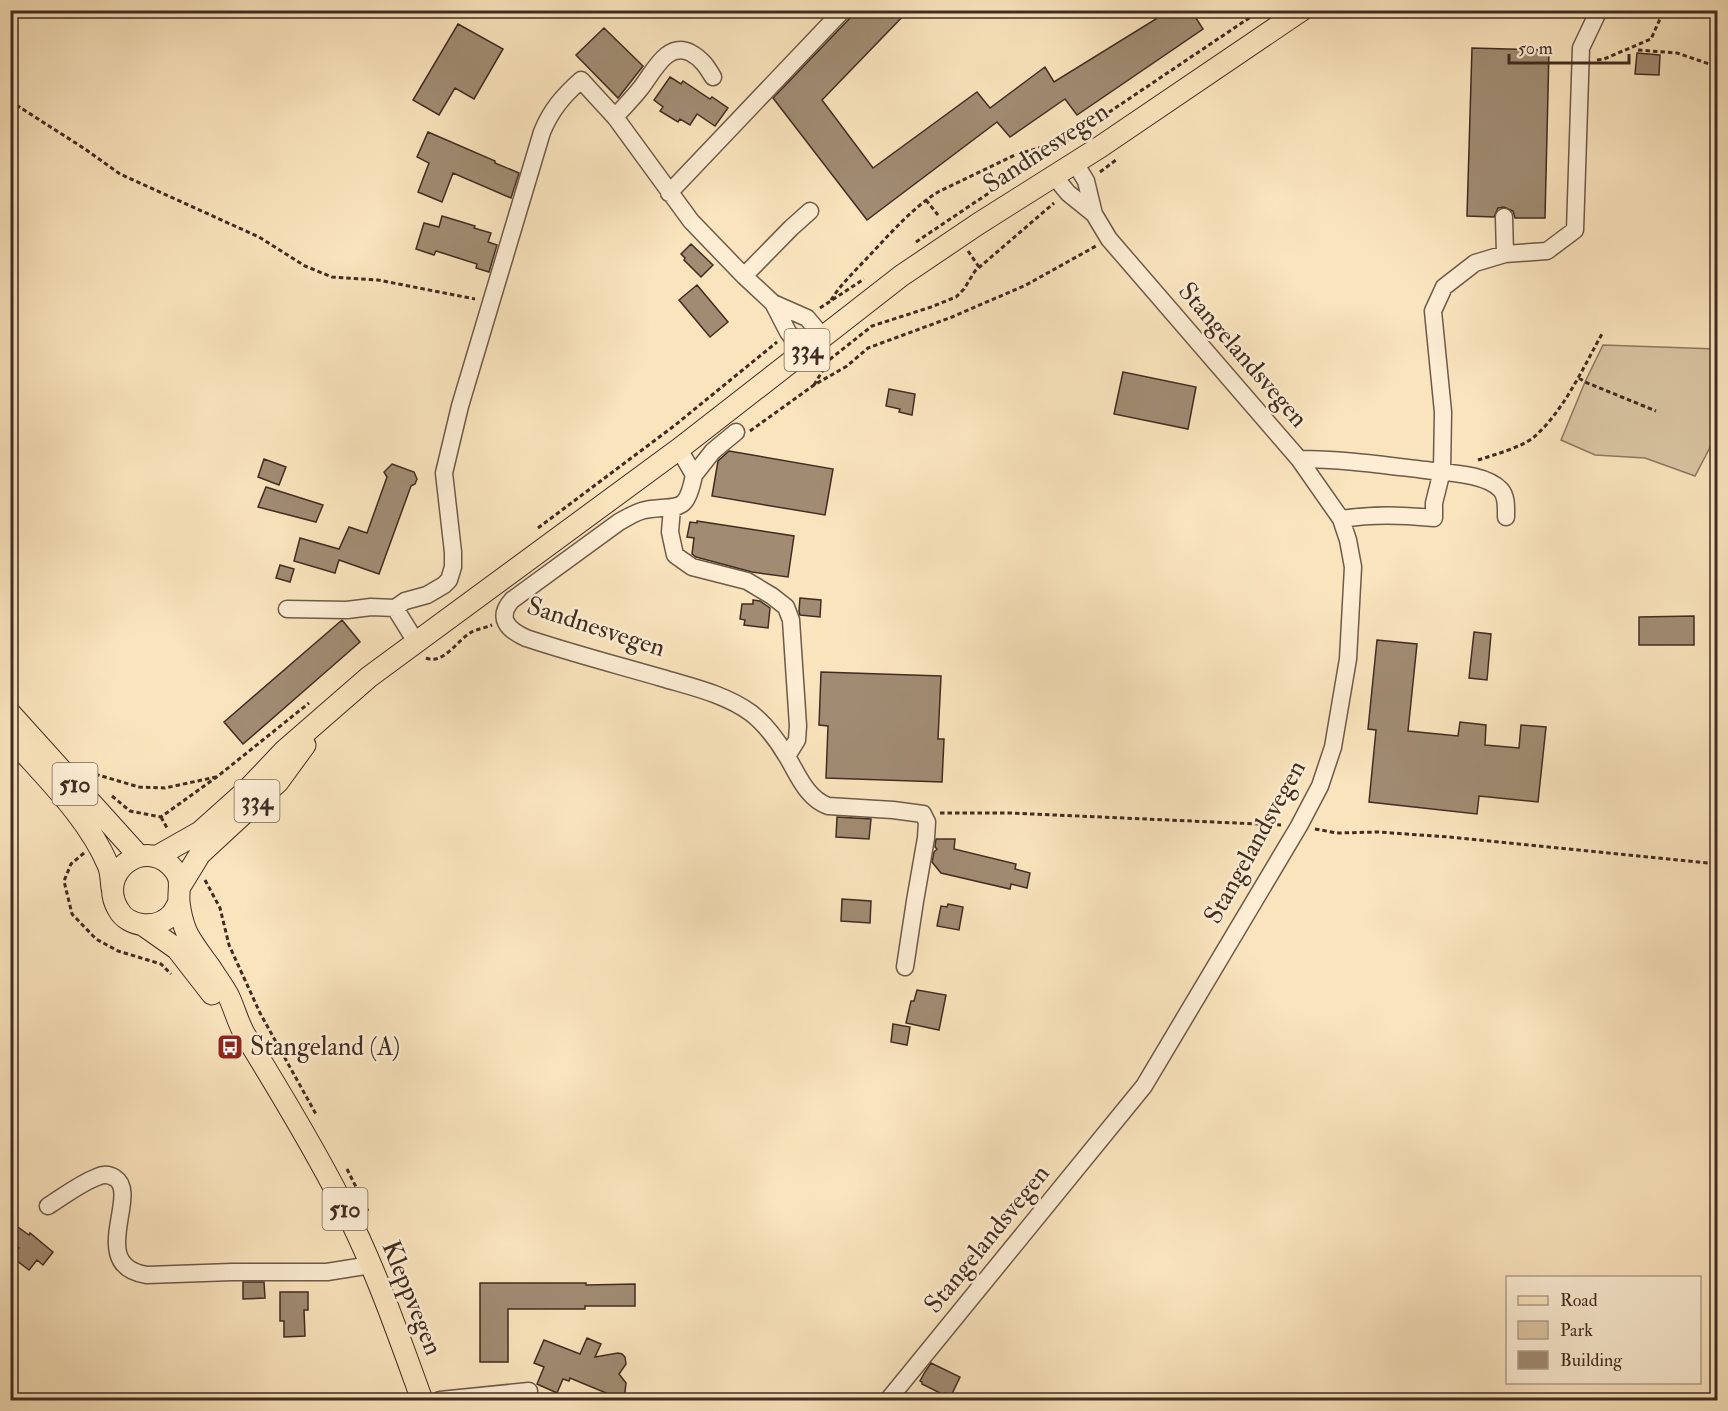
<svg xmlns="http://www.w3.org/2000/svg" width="1728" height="1411" viewBox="0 0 1728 1411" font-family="'IM FELL Double Pica',serif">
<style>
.green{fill:#dac5a3;stroke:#8d7862;stroke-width:1.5}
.building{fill:#a18c73;stroke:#402c22;stroke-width:1.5}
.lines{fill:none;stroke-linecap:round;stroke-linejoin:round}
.minor-casing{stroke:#6e5a49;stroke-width:19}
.major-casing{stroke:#402c22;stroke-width:23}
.path{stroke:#402c22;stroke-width:3;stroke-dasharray:4.5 3;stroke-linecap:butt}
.minor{stroke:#fcedd4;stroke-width:16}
.major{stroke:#fae4bd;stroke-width:21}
.labels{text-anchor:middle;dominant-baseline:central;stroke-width:5;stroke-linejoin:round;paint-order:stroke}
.shield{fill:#fcedd4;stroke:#786657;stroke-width:1.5}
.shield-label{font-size:24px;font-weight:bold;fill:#402c22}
.street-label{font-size:26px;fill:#402c22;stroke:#fcedd4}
.poi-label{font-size:26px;fill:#402c22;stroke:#fcedd4;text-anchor:start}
</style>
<rect width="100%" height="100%" fill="#fae4bd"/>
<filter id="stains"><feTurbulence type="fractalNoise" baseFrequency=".00333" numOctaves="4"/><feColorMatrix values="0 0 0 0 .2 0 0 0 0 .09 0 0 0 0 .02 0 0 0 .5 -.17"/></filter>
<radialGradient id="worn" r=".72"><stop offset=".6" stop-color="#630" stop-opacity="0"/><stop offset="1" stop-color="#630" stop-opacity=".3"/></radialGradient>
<!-- green -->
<path class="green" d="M1603 345 1717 349V434L1695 476 1645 458 1595 455 1561 440 1585 382Z"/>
<!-- building -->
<path class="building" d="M854 10H909L822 100 873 168 977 92 990 108 1045 67 1054 82 1156 19 1151 10H1191L1203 29 1077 115 1065 99 1010 137 997 122 867 220 773 98 851 17Z
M458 24 503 49 474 99 455 88 439 115 413 100Z
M604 28 643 66 618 98 576 55Z
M1472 48 1549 50 1545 218H1515L1513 211 1504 207 1498 208 1494 217 1467 216Z
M1637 53 1660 55 1659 75 1635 74Z
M670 77 681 84 683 81 710 99 712 97 728 108 715 126 697 114 690 125 680 119 678 122 660 111 663 107 654 100Z
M428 132 495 161V163L519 173 511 198 453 173 442 202 418 192 429 163 417 157Z
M442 216 475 226 474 228 491 233 488 242 497 245 489 272 476 268 477 264 436 251 434 255 416 249 424 223 439 227Z
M691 244 713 265 701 277 684 260 685 258 681 254Z
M697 285 728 322 710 337 679 300Z
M1123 372 1196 387 1188 429 1114 414Z
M889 389 915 394 912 415 899 412 900 409 886 406Z
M729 451 833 469 825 515 712 496 718 461Z
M264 459 286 467 279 485 258 477Z
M392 464 414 472 417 479 415 484 411 486 379 574 339 560 335 573 294 561 300 538 339 549 349 527 367 533 387 477 384 472Z
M266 487 323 505 316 522 258 507Z
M697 521 794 536 788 577 752 572 696 557 692 554 694 538 687 537 690 522 697 523Z
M280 565 294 569 290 582 276 578Z
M800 598 821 600 820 617 800 615 799 611Z
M753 600 760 601 770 608 768 628 744 625 745 620 740 619 742 604H753Z
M1694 616V645H1639V617Z
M342 620 360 642 243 744 224 722Z
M1474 632 1491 634 1487 680 1469 678Z
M1377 640 1417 644 1408 731 1458 736 1460 722 1486 725 1485 745 1519 748 1521 725 1546 727 1538 802 1479 796 1477 814 1369 802 1376 730 1368 729Z
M821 672 941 676 938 739H944L942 782 826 778 828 726 819 725Z
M837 817 871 819 869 839 836 837Z
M936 839H955L954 849 1016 864 1015 869 1030 873 1027 888 1011 884 1010 889 941 873 932 862 934 852 937 849 935 847Z
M842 899 871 901 870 923 841 921Z
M948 904 963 907 959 930 937 926 941 906 947 907Z
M917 990 946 995 939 1030 906 1023 911 1001H914Z
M893 1024 910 1027 907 1045 891 1042Z
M15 1225 29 1235 30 1233 53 1252 43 1265 37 1260 29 1270 12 1257 19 1248 10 1242V1232Z
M243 1282H264L265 1298 243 1299Z
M480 1283H586V1285L635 1284V1306H585V1309H508V1362H480Z
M280 1292H308V1310H304L305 1336 284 1337V1321H280Z
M587 1338 601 1344 595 1357 618 1353 622 1354 625 1357 626 1364 619 1374 626 1383 624 1401H610L611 1395 570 1378 569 1381 563 1379 557 1393 537 1384 544 1367 534 1363 544 1340 580 1354Z
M931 1363 960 1377 951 1396 945 1393 944 1395 922 1384V1382L920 1381 925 1372Z"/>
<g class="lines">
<!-- minor casing -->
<g class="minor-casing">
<path id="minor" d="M615 117C623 108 632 99 640 89 653 73 667 40 691 53 702 59 707 67 713 77
M1054 176 1068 193 1094 214
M669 193 843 10
M1504 217 1505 254
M744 276 791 228 810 211
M773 303 788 332 803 352
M679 449 694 475C686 516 678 504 645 510 635 512 627 518 619 522L512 600C496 618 508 630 526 638 571 653 617 665 662 678 692 687 725 694 751 713 765 724 777 740 786 755 798 774 806 798 828 806L893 810 923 814 927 822 926 838 915 901 905 967
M1299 459C1342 459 1383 465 1425 470 1446 473 1486 473 1501 490 1507 497 1506 508 1506 517
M694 475 713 451 736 432
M672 508 670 532 675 555 692 567 747 581 772 596 786 607 791 620 798 726 797 740 787 756
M1341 519C1375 514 1400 515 1434 518V503L1442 471 1443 412 1433 311 1444 287 1475 263 1505 254 1547 251 1575 230 1581 48 1599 10
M395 608 416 642
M287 609 347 610 371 607 395 608 405 601 427 595 444 585 449 580 453 567V552L444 473 460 406 542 132C551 110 563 96 581 80L615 117 691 221 744 276 773 303 807 318 823 337
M48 1206C64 1196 79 1184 97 1177 103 1174 109 1174 115 1178 141 1194 86 1266 147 1275L232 1272H327L371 1265
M440 1400 529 1391
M888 1400 1144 1086 1299 826 1320 786 1333 747 1348 659 1353 567 1348 540 1341 519 1299 459 1109 239 1094 214 1086 181 1075 163"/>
</g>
<!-- major casing -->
<g class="major-casing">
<path id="major" d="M10 713 139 856
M10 737C44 776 88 817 108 865 111 871 111 880 112 888
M156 857 200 832 248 789 284 751 369 677 679 449 901 276 978 224 1100 147 1302 10
M181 885 200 854 278 782 305 745
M179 902C177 906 175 910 172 914 158 930 128 928 118 909 97 873 142 838 170 865 184 879 178 885 179 902 180 911 183 924 187 933 193 945 202 956 210 967 216 977 224 987 229 997 235 1010 238 1023 245 1035 279 1090 313 1146 342 1203 375 1267 398 1334 422 1400
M143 925 177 949 212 994"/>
</g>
<!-- path -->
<path class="path" d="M1638 50 1677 53 1718 67
M1597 60 1604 59 1651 39 1664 10
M10 101 85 149 120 174 259 237 305 266 332 277 378 280 475 299
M1100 172 1116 160
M926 200 938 215
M916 242 1261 10
M968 251 979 267
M831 300C841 284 855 271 868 257 890 234 911 209 938 192L1015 155 1062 141
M820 308 864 279
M1579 378 1585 382 1656 411
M814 385 829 360 872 326 931 307 956 297 964 289 975 271 1054 203
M750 431 814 385 847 366 868 348 952 317 1026 285 1096 246
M1478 460C1494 455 1522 447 1534 437 1564 411 1584 366 1603 332
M538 528 674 426 777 342
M426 658C443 665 457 641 470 633 476 629 485 628 492 625
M88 772 139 787 165 788 216 777
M112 796 130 811 161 817 218 776 309 703
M940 813H1010L1281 825
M161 817 167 828
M1315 829 1337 833 1378 832 1449 837 1718 864
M84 853 71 864 64 881 72 914 96 939 118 951 161 964 171 974
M205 880 220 908 229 945 260 1013 317 1116
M347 1169 368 1211"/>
<!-- minor -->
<use href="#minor" class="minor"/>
<!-- major -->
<use href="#major" class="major"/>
</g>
<!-- icons -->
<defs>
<g id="bus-square" transform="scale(1.35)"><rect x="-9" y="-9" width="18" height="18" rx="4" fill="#8f2418" stroke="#fcedd4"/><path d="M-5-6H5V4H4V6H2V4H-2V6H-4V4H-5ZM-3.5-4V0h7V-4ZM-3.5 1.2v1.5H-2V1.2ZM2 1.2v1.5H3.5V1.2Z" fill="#fff"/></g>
</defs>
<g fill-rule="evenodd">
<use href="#bus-square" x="230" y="1047"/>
</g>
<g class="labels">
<!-- shield labels -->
<g class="shield">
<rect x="784.5" y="329" width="45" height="42" rx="4.5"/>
<rect x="52.5" y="763" width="45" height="42" rx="4.5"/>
<rect x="234.5" y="780" width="45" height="42" rx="4.5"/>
<rect x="322.5" y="1188" width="45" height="42" rx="4.5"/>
</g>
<g class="shield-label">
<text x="807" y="350">334</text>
<text x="75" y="784">510</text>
<text x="257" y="801">334</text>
<text x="345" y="1209">510</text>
</g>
<!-- street labels -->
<g class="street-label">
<text transform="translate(1046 148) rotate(-33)">Sandnesvegen</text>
<text transform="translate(1243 355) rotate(49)">Stangelandsvegen</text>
<text transform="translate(596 627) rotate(18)">Sandnesvegen</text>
<text transform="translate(1255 842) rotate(-61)">Stangelandsvegen</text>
<text transform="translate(987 1239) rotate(-51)">Stangelandsvegen</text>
<text transform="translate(412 1298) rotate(68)">Kleppvegen</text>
</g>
<!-- poi labels -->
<g class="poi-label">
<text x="250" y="1047">Stangeland (A)</text>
</g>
</g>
<!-- margin -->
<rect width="1728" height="1411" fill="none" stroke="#fae4bd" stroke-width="36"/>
<rect x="12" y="12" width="1704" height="1387" fill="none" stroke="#402c22" stroke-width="3"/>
<rect x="18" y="18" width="1692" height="1375" fill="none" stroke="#402c22" stroke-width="1.5"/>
<!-- legend -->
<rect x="1506" y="1276" width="195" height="108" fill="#fcedd4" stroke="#b1a08d" stroke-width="1.5"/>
<rect x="1518" y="1296" width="30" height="9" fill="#fae4bd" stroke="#b1a08d" stroke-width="1.5"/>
<text x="1560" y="1306" font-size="18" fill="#402c22">Road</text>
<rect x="1518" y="1321" width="30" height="18" fill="#dac5a3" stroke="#b1a08d" stroke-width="1.5"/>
<text x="1560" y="1336" font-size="18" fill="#402c22">Park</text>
<rect x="1518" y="1351" width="30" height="18" fill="#a18c73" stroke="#b1a08d" stroke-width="1.5"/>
<text x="1560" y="1366" font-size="18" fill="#402c22">Building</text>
<!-- scale -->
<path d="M1509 54v9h120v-9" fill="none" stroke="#402c22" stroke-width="3"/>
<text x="1518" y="54" font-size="18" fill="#402c22" stroke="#fcedd4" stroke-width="4.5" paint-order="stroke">50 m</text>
<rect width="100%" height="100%" filter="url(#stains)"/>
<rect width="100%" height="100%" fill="url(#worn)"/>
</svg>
